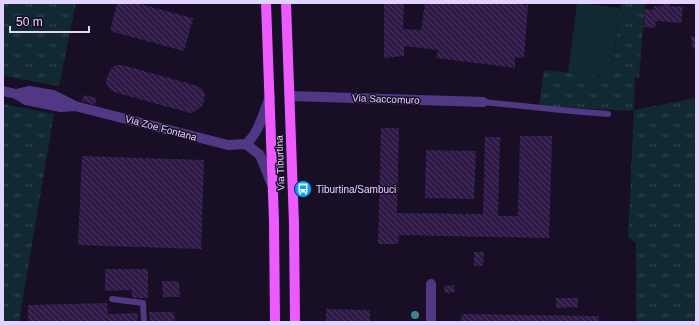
<svg xmlns="http://www.w3.org/2000/svg" width="699" height="325" viewBox="0 0 699 325" font-family="Helvetica,sans-serif">
<style>
.grass{fill:url(#grass-tufts)}
.green{fill:#112930}
.building{fill:url(#building-back-hatch)}
.lines{fill:none;stroke-linecap:round;stroke-linejoin:round}
.service{stroke:#503885;stroke-width:6}
.minor{stroke:#503885;stroke-width:10}
.primary{stroke:#ed5aff;stroke-width:10}
.tree{fill:#3d828d}
.labels{text-anchor:middle;dominant-baseline:central;stroke-width:3;stroke-linejoin:round;paint-order:stroke}
.street-label{font-size:10px;fill:#e3d3ff;stroke:#180e25}
.poi-label{font-size:10px;fill:#e3d3ff;stroke:#180e25;text-anchor:start}
</style>
<defs>
<pattern id="grass-tufts" width="24" height="20" patternUnits="userSpaceOnUse"><rect width="24" height="20" fill="#112930"/><path d="M3 7l-1-3M5 7V3M7 7l1-3M15 17l-1-3M17 17v-4M19 17l1-3" fill="none" stroke="#34474f"/></pattern>
<pattern id="building-back-hatch" width="6" height="6" patternUnits="userSpaceOnUse"><rect width="6" height="6" fill="#2f1a47"/><path d="M-1 5l2 2M0 0l6 6M5-1l2 2" fill="none" stroke="#4d3a63"/></pattern>
</defs>
<rect width="100%" height="100%" fill="#180e25"/>
<!-- grass -->
<path class="grass" d="M3 3H76L59 86 3 76Z
M621 3H645L639 78H635L634 110 696 98V322H636V243L628 237 634 110 629 111 539 106 544 70 611 78Z
M3 104 54 114 19 322H3Z"/>
<!-- green -->
<path class="green" d="M577 3 620 8 611 78 568 73Z"/>
<!-- building -->
<path class="building" d="M117 3H136L193 18 184 51 110 31Z
M384 3H404L403 29 421 30 425 3H524L523 5H528L524 58 515 57V68L436 58 438 50 404 46V56L384 58Z
M664 3H670V6L683 7 681 23 656 21 655 28 644 27 645 9 654 10V6H663Z
M696 36V49H693L691 37Z
M116 65H122L198 86 202 89 205 94 203 105 196 111 190 113 114 92 107 86 106 80 110 70Z
M84 95 97 98 95 105 82 101Z
M381 128H399L397 213 483 214 485 137H500L498 216H518L520 136H552L549 238 399 235 398 244H378Z
M426 150 476 151 474 199 425 198Z
M82 156 204 160 201 249 78 245Z
M474 252H484L483 266H474Z
M105 269H148V298H132V290L105 291Z
M162 281H179L180 297H163Z
M454 285 455 292 445 293 444 286Z
M556 298H578V307L556 308Z
M107 303 108 314 138 313V322H28V305Z
M326 309 370 310V322H326Z
M149 312H174L175 322H150Z
M462 314 599 316V322H461Z"/>
<g class="lines">
<!-- service -->
<path class="service" d="M483 102 571 111 608 114
M112 299 143 303 144 322"/>
<!-- minor -->
<path class="minor" d="M3 91 16 94 26 100 61 107 75 106
M16 94 29 91 53 95 75 106 228 145 246 144C259 133 264 111 270 97
M290 96 483 102
M246 144 260 155 272 185
M431 322V284"/>
<!-- primary -->
<path class="primary" d="M266 3 274 221 275 322
M286 3 294 224 295 322"/>
</g>
<!-- trees -->
<circle class="tree" cx="415" cy="315" r="4"/>
<!-- icons -->
<defs>
<g id="bus-disc" transform="scale(0.9)"><circle r="9.5" fill="#00a2fe" stroke="#180e25"/><path d="M-5-6H5V4H4V6H2V4H-2V6H-4V4H-5ZM-3.5-4V0h7V-4ZM-3.5 1.2v1.5H-2V1.2ZM2 1.2v1.5H3.5V1.2Z" fill="#fff"/></g>
</defs>
<g fill-rule="evenodd">
<use href="#bus-disc" x="303" y="189"/>
</g>
<g class="labels">
<!-- street labels -->
<g class="street-label">
<text transform="translate(386 99) rotate(2)">Via Saccomuro</text>
<text transform="translate(161 128) rotate(15)">Via Zoe Fontana</text>
<text transform="translate(280 163) rotate(-92)">Via Tiburtina</text>
</g>
<!-- poi labels -->
<g class="poi-label">
<text x="316" y="189">Tiburtina/Sambuci</text>
</g>
</g>
<!-- border -->
<rect width="699" height="325" fill="none" stroke="#e3d3ff" stroke-width="8"/>
<!-- scale -->
<path d="M10 26v6h79v-6" fill="none" stroke="#e3d3ff" stroke-width="2"/>
<text x="16" y="26" font-size="12" fill="#e3d3ff" stroke="#180e25" stroke-width="3" paint-order="stroke">50 m</text>
</svg>
